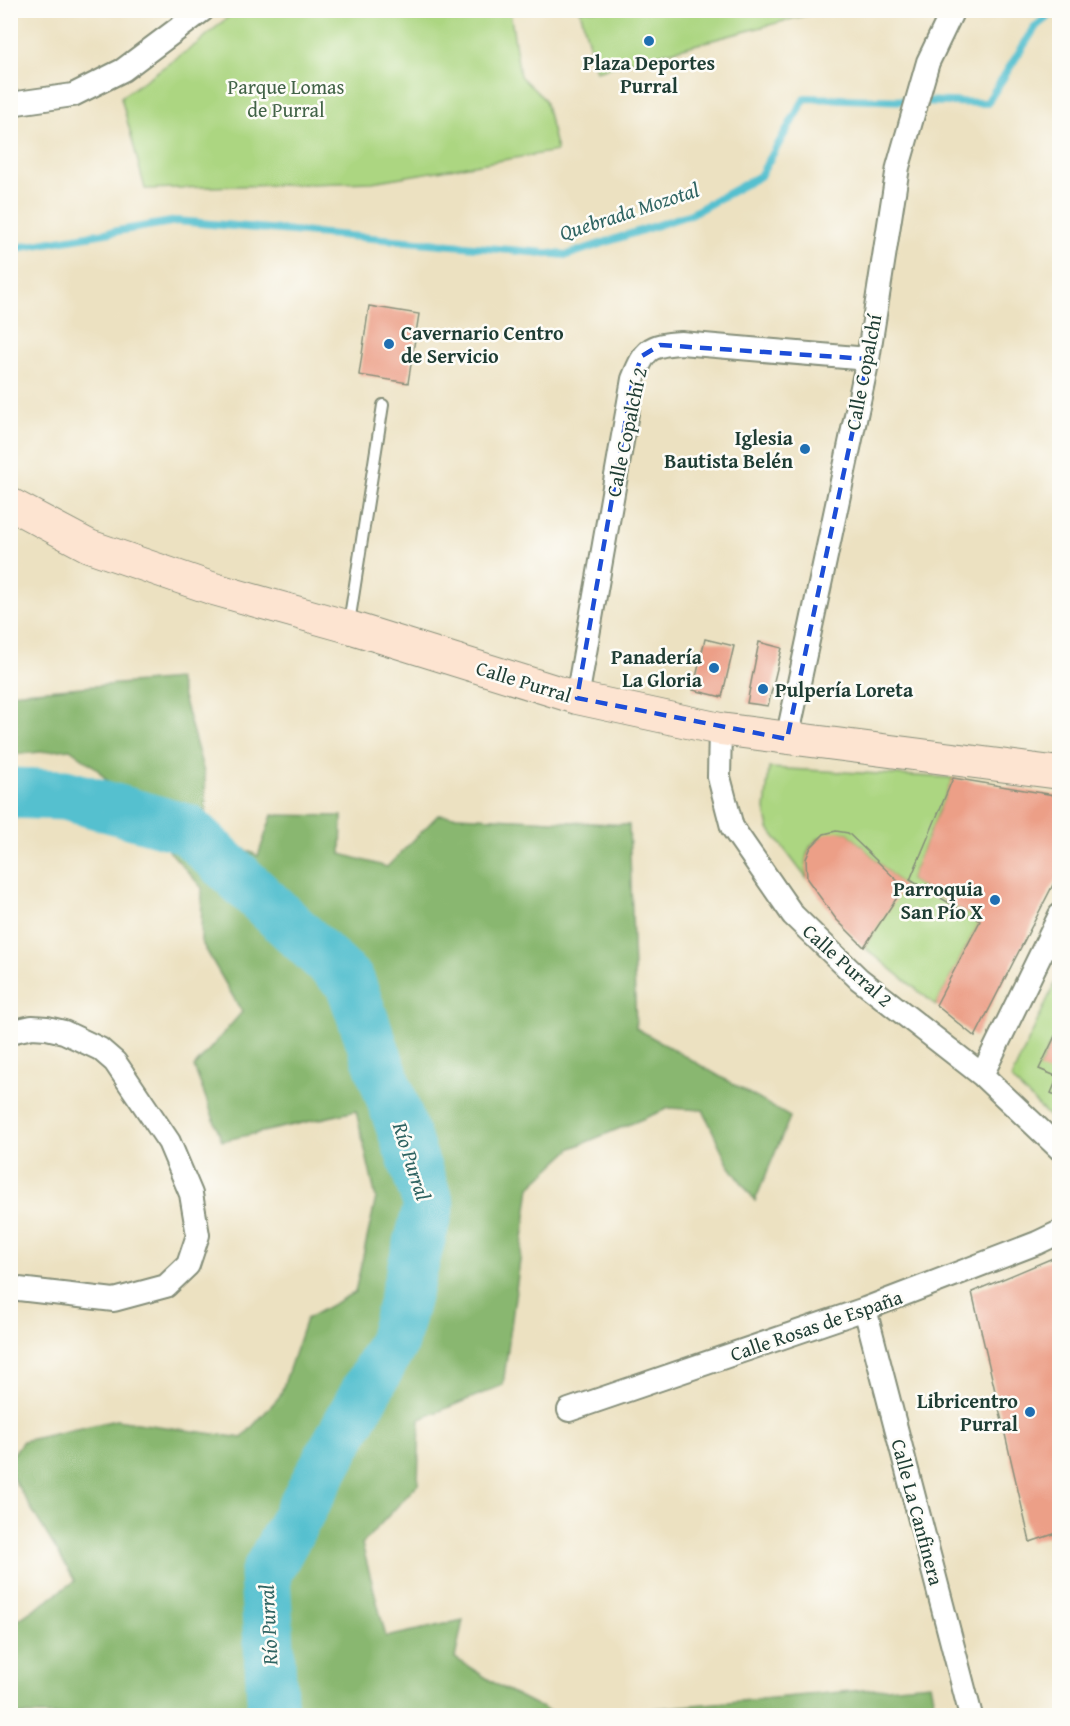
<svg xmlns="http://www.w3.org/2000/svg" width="1070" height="1726" viewBox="0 0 1070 1726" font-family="'Gentium Book Plus',serif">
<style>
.green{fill:#acd681;stroke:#668a5a;stroke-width:1.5}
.forest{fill:#89b76f;stroke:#547a52;stroke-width:1.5}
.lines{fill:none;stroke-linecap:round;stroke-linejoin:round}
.stream{stroke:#55c0cf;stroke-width:8}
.river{stroke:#55c0cf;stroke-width:51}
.building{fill:#ec9f87}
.lane-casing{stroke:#868f7a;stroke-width:14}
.street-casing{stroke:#868f7a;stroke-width:26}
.secondary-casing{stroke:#868f7a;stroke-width:34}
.lane{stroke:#fff;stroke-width:10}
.street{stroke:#fff;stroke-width:22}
.secondary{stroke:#fde4d1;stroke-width:32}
.marked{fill:none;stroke:#1d4ed8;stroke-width:4.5;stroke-dasharray:12 8;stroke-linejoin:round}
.poi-dot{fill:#1f6fb2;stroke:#fdfcf7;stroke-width:2}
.labels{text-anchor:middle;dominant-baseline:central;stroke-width:5;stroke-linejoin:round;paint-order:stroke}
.poi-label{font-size:20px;font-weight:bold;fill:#1f3d34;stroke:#fdfcf7;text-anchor:end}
.park-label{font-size:20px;fill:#426347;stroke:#fdfcf7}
.street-label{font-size:20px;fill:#1f3d34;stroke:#fdfcf7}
.water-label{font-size:21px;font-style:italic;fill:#2f6462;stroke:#fdfcf7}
</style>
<rect width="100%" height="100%" fill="#fdfcf7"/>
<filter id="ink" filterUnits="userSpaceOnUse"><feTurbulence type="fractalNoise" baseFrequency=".0167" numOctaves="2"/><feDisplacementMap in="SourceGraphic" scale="12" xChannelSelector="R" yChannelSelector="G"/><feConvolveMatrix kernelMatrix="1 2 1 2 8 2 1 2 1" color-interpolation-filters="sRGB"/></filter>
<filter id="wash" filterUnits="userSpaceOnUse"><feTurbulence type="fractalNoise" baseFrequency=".008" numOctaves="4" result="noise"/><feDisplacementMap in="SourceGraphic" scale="24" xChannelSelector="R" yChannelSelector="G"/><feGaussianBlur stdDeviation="1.35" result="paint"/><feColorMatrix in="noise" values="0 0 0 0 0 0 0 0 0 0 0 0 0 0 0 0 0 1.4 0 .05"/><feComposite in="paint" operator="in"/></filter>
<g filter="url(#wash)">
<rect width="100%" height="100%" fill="#ece1c1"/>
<!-- green -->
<path class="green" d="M580 10H822V11L596 71Z
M235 11H510L520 76 545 100 557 151 372 182 145 189 121 97 198 43Z
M769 768 953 778 910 880 980 921 936 1005 864 947 903 886 848 833C829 830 809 838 806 859 805 865 806 873 807 879L769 829 765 809Z
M1059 974V1026L1039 1068 1058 1077 1051 1093 1059 1097V1126L1011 1079Z"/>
<!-- forest -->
<path class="forest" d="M178 679 205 776 206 830 258 856 272 815 342 816 341 854 387 867 438 815 629 825 636 1028 790 1117 755 1201 728 1164 703 1110 669 1108 572 1148 530 1187 503 1385 420 1419 418 1484 362 1544 386 1637 463 1620 455 1658 499 1686 556 1715H11V1625L75 1581 11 1475V1457L23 1441 116 1420 242 1438 280 1396 306 1319 355 1292 376 1198 356 1111 222 1141 194 1067 242 1012 201 941 202 888 96 768 70 749 11 755V693Z
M930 1684 937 1715H583Z"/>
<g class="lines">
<!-- stream -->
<path class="stream" d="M10 249 177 221 567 255 691 214 760 176 805 98 987 103 1036 26 1056 10"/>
<!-- river -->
<path class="river" d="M10 793 65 795 187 829 350 982 429 1205 393 1342 265 1575 273 1716"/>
</g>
<g id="blocks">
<!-- building -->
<path class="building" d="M369 306 419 314 408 383 359 375Z
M705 639 734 646 722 697 693 690Z
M759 642 782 648 768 706 747 703Z
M953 778 1060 796V871L975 1037 936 1005 980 921 910 880Z
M836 831 848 833 904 887 864 947 836 919 807 879 806 859 811 847 824 834Z
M1060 1026V1097L1051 1093 1058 1077 1039 1069Z
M1060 1255V1532L1030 1542 972 1292Z"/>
</g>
</g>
<g filter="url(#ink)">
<use href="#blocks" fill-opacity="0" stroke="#868f7a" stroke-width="1.5"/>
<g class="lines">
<!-- lane casing -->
<g class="lane-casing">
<path id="lane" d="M349 623 383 405"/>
</g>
<!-- street casing -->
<g class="street-casing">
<path id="street" d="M10 104 73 95 123 70 203 10
M577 698 633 379C645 349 649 345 681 343L868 359
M720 729 719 777 732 827 793 915 859 979 982 1075 1060 1149
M787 739 868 359 898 167 928 62 953 10
M10 1032 32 1027 47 1028 64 1032 100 1049 115 1062 169 1142 191 1194 198 1235 188 1265 166 1286 114 1300 10 1288
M982 1075 1060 915
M865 1309 971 1716
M569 1410 865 1309 1037 1243 1060 1232"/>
</g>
<!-- secondary casing -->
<g class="secondary-casing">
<path id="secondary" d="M10 504 89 546 214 589 349 627 577 698 720 729 1060 773"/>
</g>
<!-- lane -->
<use href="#lane" class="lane"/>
<!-- street -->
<use href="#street" class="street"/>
<!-- secondary -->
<use href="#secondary" class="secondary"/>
</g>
</g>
<!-- marked area -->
<path class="marked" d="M660 345 868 359 787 739 577 698 633 379 642 356Z"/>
<!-- markers -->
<g class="poi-dot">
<circle cx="649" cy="41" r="6"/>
<circle cx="389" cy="344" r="6"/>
<circle cx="805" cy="449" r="6"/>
<circle cx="714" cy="668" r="6"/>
<circle cx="763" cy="689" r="6"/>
<circle cx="995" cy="900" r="6"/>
<circle cx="1030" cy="1412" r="6"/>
</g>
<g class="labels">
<!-- poi labels -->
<g class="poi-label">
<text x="649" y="62" text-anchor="middle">Plaza Deportes<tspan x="649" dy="23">Purral</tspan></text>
<text x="401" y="332" text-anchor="start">Cavernario Centro<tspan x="401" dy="23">de Servicio</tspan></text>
<text x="793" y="437">Iglesia<tspan x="793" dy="23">Bautista Belén</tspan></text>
<text x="702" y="656">Panadería<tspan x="702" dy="23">La Gloria</tspan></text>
<text x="775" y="689" text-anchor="start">Pulpería Loreta</text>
<text x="983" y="888">Parroquia<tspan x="983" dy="23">San Pío X</tspan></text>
<text x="1018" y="1400">Libricentro<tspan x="1018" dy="23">Purral</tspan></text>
</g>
<!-- park labels -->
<g class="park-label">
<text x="286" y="86">Parque Lomas<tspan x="286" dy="23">de Purral</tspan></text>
</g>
<!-- street labels -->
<g class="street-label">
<text transform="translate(863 372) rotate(-79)">Calle Copalchí</text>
<text transform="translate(626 432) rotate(-78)">Calle Copalchí 2</text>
<text transform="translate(524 681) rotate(17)">Calle Purral</text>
<text transform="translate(848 965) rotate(42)">Calle Purral 2</text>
<text transform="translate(816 1325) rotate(-19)">Calle Rosas de España</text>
<text transform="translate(918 1512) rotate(75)">Calle La Canfinera</text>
</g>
<!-- water labels -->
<g class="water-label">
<text transform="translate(629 211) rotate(-18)">Quebrada Mozotal</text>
<text transform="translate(412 1161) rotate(72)">Río Purral</text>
<text transform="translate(268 1625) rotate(-93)">Río Purral</text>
</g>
</g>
<!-- margin -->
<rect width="1070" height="1726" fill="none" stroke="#fdfcf7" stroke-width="36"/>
</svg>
